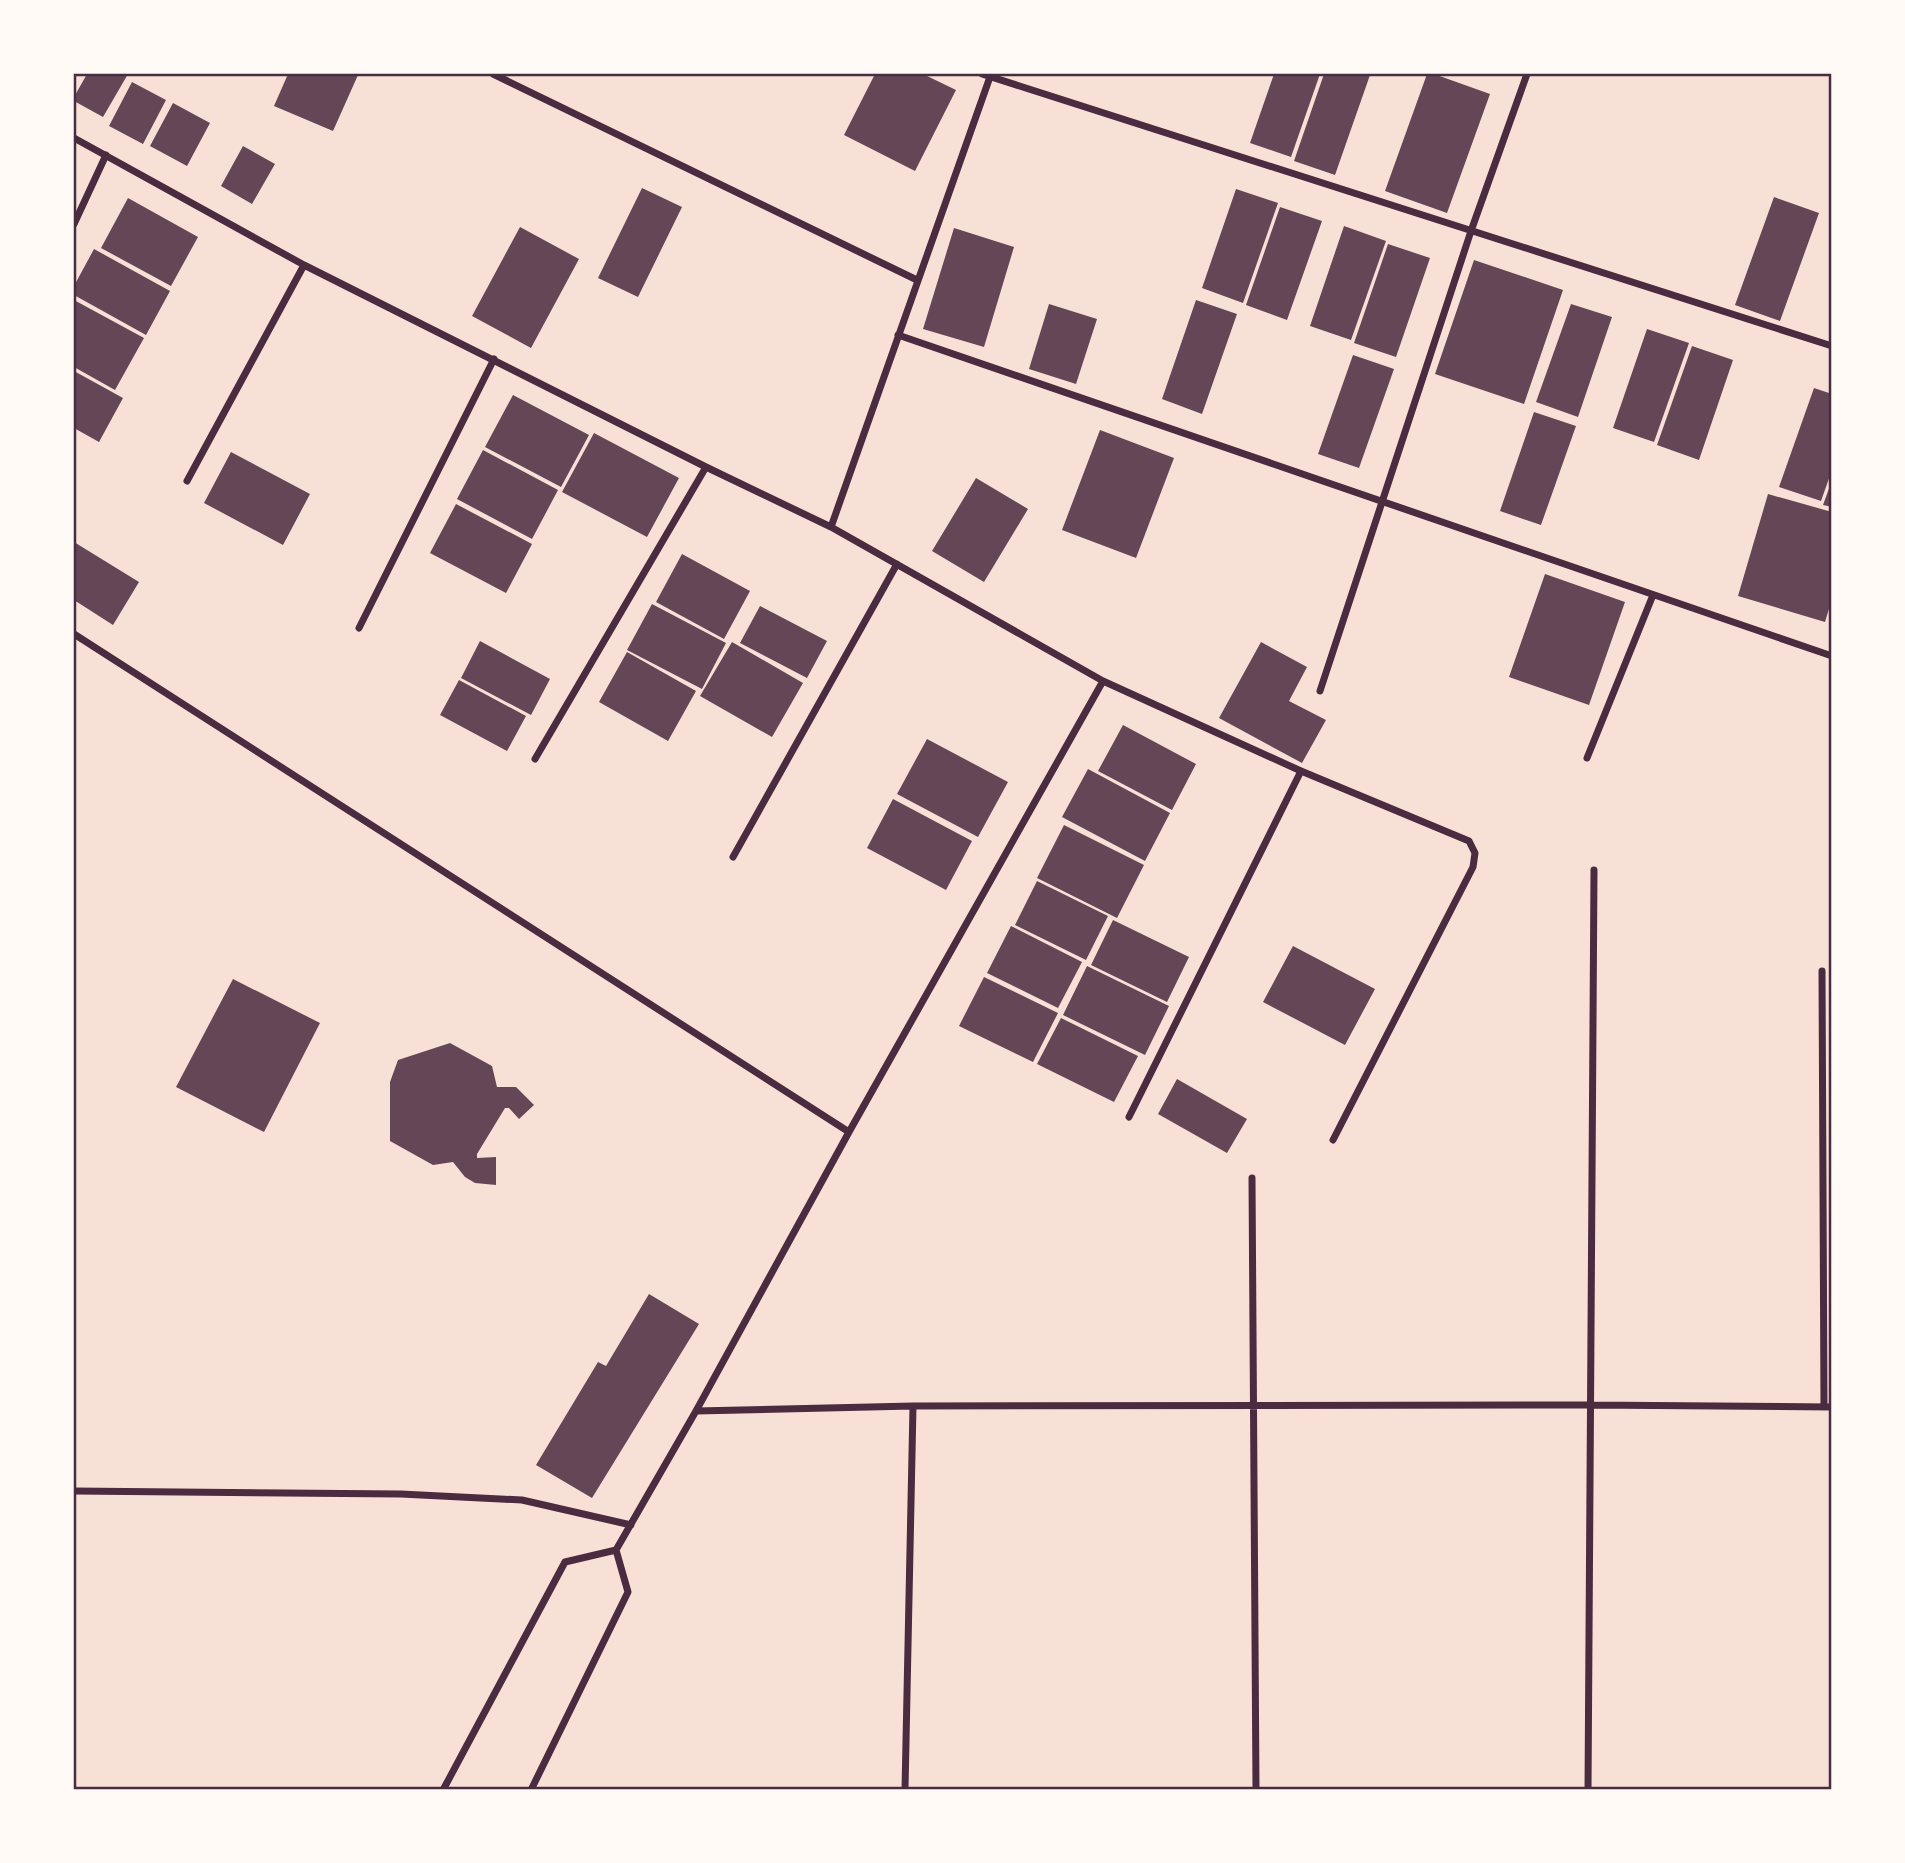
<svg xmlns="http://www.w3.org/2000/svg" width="1905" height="1863" viewBox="0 0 1905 1863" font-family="'Playfair Display',serif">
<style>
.building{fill:#644757}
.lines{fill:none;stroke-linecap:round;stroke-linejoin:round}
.minor{stroke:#4a2c40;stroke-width:7}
.neatline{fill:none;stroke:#4a2c40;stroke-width:2.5}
</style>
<rect width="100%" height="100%" fill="#f7e1d7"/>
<!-- building -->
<path class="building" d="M87 74H128L103 117 74 101V97Z
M288 74 358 75 333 131 274 106Z
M875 74H923L956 90 915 171 844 135Z
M1274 74H1320L1291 157 1250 143Z
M1324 74H1366L1370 75 1335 175 1294 161Z
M1427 74H1434L1490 94 1447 213 1385 191Z
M132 82 166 100 143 144 109 126Z
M173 103 210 123 187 166 150 146Z
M243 146 275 164 252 204 221 186Z
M642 188 682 207 638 297 598 278Z
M1236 189 1278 203 1243 303 1202 288Z
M1774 197 1819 213 1780 321 1735 305Z
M128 198 198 237 171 286 101 248Z
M1280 207 1322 221 1287 320 1246 305Z
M1344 226 1386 241 1351 340 1310 326Z
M520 227 579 259 531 348 472 316Z
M954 228 1014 247 984 347 923 329Z
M1388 244 1430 258 1396 357 1354 343Z
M94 249 170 291 146 335 74 295V286Z
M1474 260 1563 290 1524 404 1435 374Z
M74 300 144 338 115 390 74 367Z
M1196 300 1237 314 1202 414 1162 399Z
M1049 304 1097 319 1076 384 1029 369Z
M1571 304 1612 317 1578 417 1536 402Z
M1647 329 1689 343 1654 442 1613 428Z
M1692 346 1733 360 1699 460 1657 445Z
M1353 355 1394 369 1359 468 1318 454Z
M74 371 123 398 99 442 74 428Z
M1814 388 1832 394V470L1821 501 1779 487Z
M513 395 589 435 561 487 485 447Z
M1534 412 1576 426 1541 525 1500 511Z
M1100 430 1174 458 1136 558 1062 530Z
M594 433 679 478 647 537 562 492Z
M483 450 558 490 532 539 457 499Z
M231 452 310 494 283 545 204 503Z
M976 478 1028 509 984 582 932 551Z
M1831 483H1832V507L1823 505Z
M1768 494 1832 512V599L1825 622 1738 596Z
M456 504 532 544 506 593 430 553Z
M74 542 139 582 113 625 74 600Z
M682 554 750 591 724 639 656 602Z
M1545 574 1625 602 1589 705 1509 677Z
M652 604 726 643 702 689 627 650Z
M760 606 827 641 807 678 740 643Z
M480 641 550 679 531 715 461 678Z
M732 642 803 683 772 737 700 696Z
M1261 642 1307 667 1289 701 1326 720 1302 763 1219 718Z
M627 652 696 691 668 741 599 702Z
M459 680 526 716 507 751 440 715Z
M1123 725 1196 764 1172 810 1098 771Z
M927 739 1008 782 978 837 897 794Z
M1088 769 1170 813 1145 861 1062 817Z
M893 799 972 841 946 890 867 848Z
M1064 825 1144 865 1117 918 1037 878Z
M1037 881 1108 916 1086 960 1015 925Z
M1113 920 1189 957 1167 1002 1091 965Z
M1011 926 1082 962 1058 1008 987 973Z
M1293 946 1375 989 1345 1045 1263 1002Z
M1087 966 1169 1006 1145 1055 1063 1015Z
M984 977 1058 1013 1033 1062 959 1026Z
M233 979 320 1023 264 1132 176 1087Z
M1061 1018 1138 1056 1114 1102 1037 1064Z
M450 1043 492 1066 497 1087H516L534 1105 519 1119 509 1108H505L477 1154V1158L496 1157V1185L475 1183 465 1177 453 1162 433 1165 390 1141V1082L398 1060Z
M1177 1079 1247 1119 1227 1153 1158 1114Z
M649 1294 699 1324 592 1498 536 1465 598 1362 606 1366Z"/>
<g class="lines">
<!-- minor -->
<path class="minor" d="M493 74 917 280
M982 74 1832 346
M74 138 304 265 706 467 831 527 1103 681 1301 771 1469 841 1475 853 1473 867 1333 1140
M74 224 106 155
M898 335 1832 656
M187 481 304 265
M831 527 991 74
M359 628 494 359
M74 634 849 1132
M1320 691 1471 231 1527 74
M1587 758 1653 595
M535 759 706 467
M733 857 897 564
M1822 971 1824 1407
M1129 1117 1301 771
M1252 1178 1256 1790
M696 1411 913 1406 1590 1405 1832 1407
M74 1491 401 1494 522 1500 631 1525
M443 1790 565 1562 616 1550
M531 1790 628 1592 616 1550 696 1411 849 1132 1103 681
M905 1790 913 1406
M1588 1790 1594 870"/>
</g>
<!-- border -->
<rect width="1905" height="1863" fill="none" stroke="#fffaf5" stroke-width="150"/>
<rect x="75" y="75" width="1755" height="1713" class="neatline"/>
</svg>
